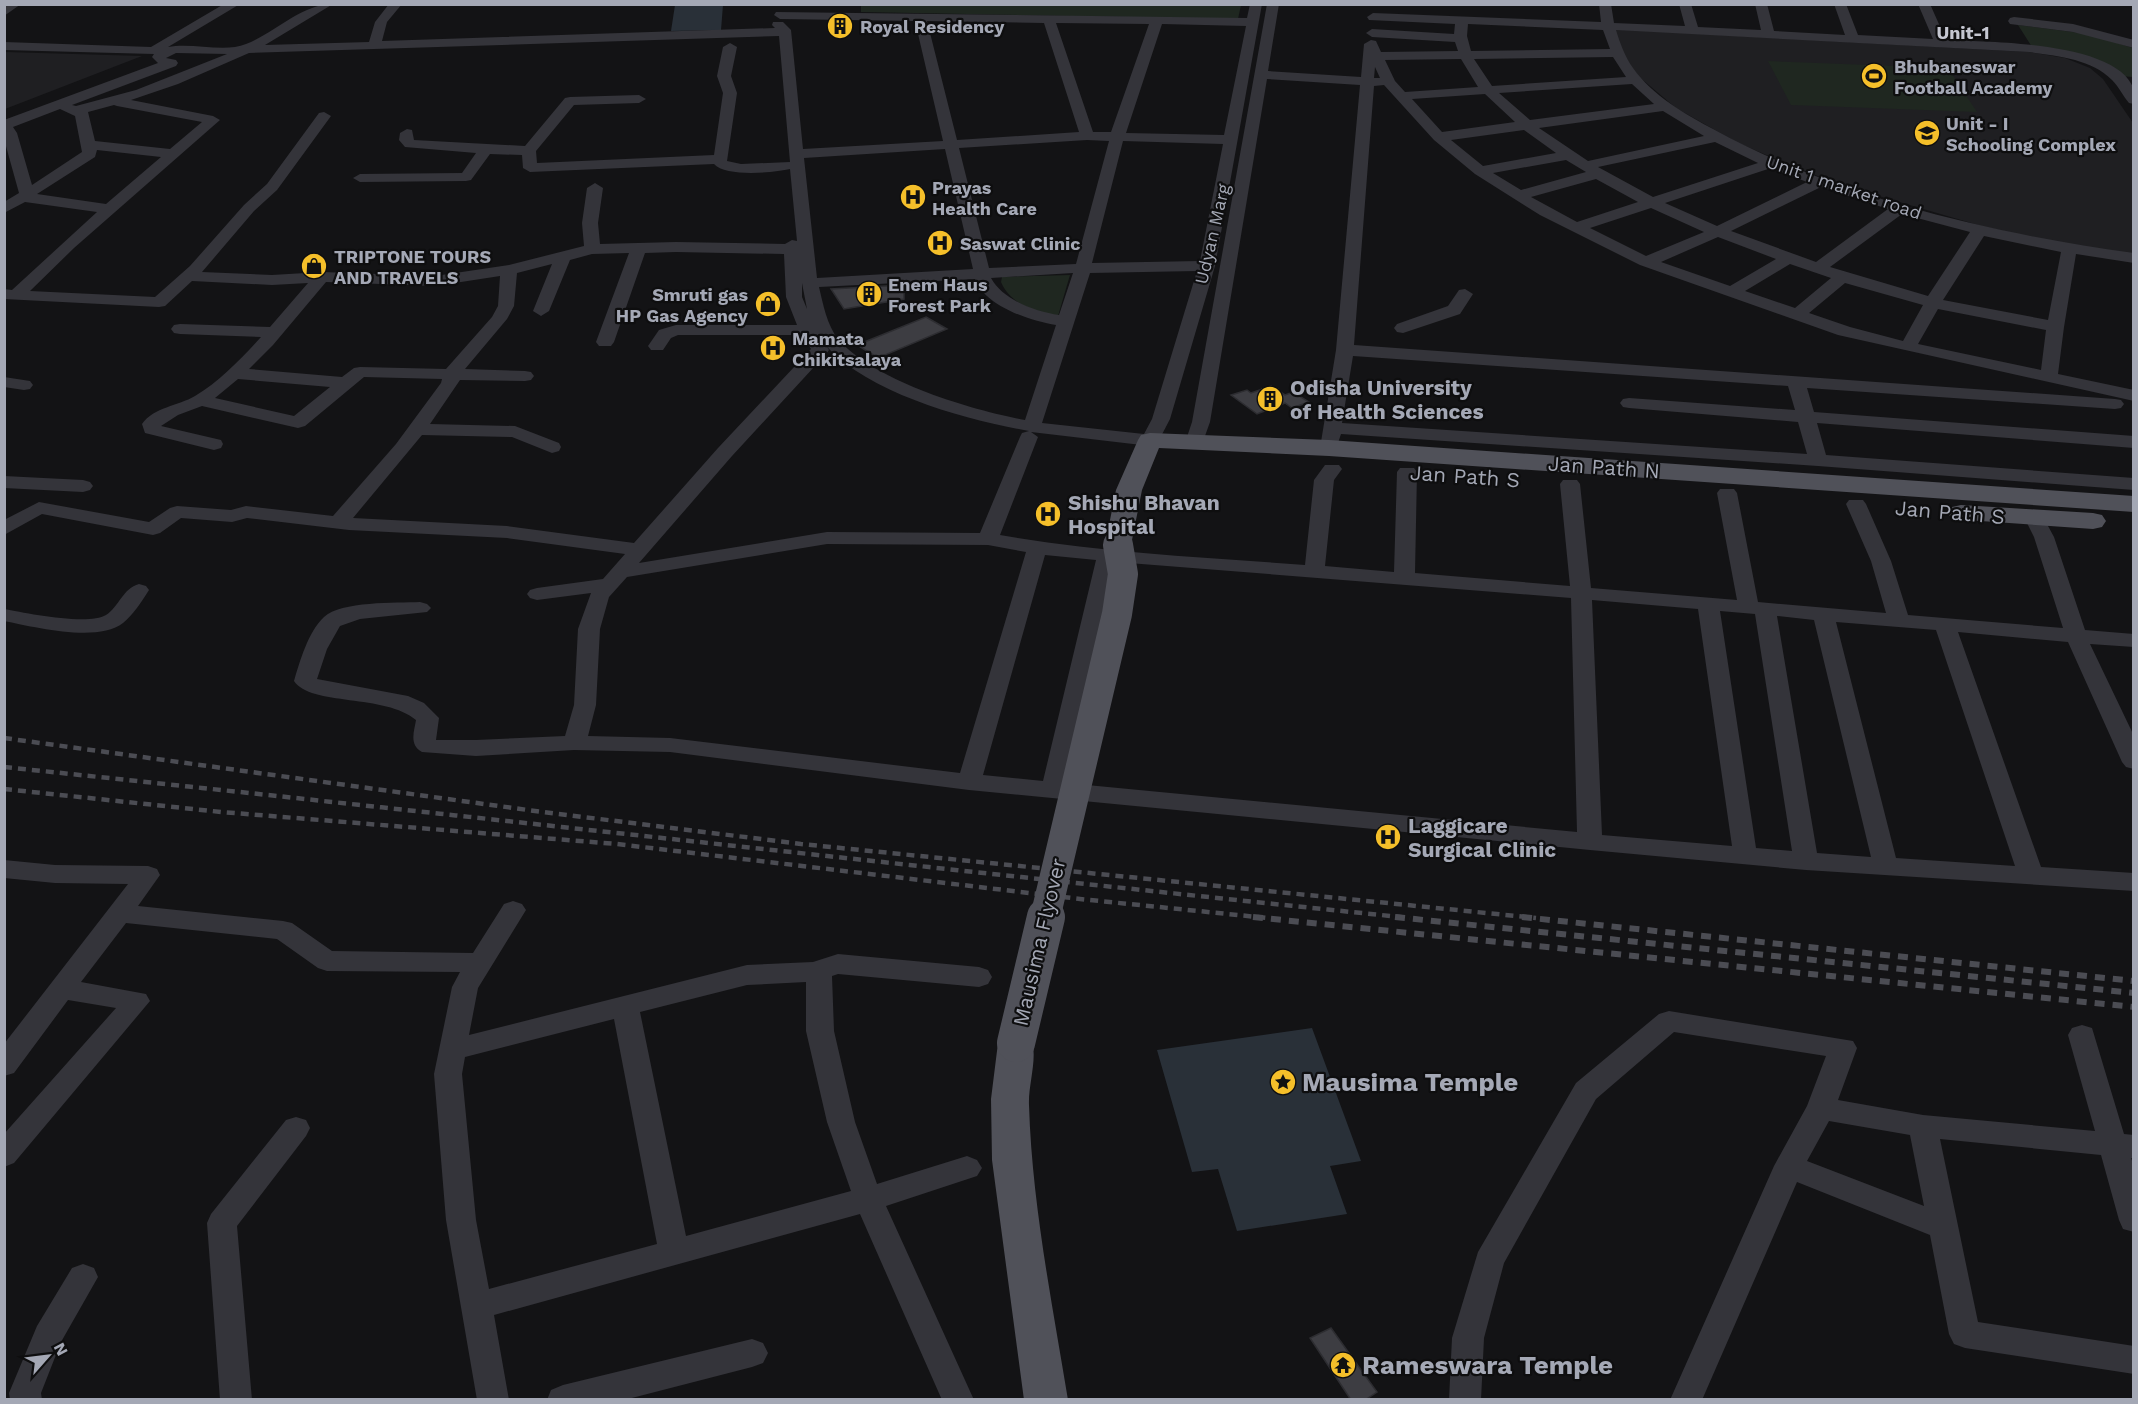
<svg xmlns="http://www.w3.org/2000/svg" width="2138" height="1404" viewBox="0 0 2138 1404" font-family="'Work Sans',sans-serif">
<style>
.built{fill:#1f1f22}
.green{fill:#1f2720}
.water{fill:#293038}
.building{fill:#3d3d42;stroke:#2d2d31;stroke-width:1.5}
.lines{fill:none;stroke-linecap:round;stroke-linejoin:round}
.minor{fill:#34343a;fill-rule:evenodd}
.major{fill:#505159;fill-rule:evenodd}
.rail-far1{stroke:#4b4c53;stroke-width:4.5;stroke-dasharray:8 6;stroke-linecap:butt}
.rail{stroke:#4b4c53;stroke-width:6;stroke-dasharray:10 8;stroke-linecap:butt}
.major-bridge-far1{stroke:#505159;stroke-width:30}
.major-bridge{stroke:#505159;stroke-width:38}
.labels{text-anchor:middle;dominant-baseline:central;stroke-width:4.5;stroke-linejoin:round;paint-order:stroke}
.far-poi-label{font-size:18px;font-weight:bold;fill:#a4a8b5;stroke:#0e0e0f;text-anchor:start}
.far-neighbourhood-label{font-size:18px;font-weight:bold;fill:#c5c7d1;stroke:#0e0e0f}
.far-street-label{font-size:18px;fill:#a4a8b5;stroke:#0e0e0f}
.poi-label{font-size:21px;font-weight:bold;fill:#a4a8b5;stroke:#0e0e0f;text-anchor:start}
.street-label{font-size:21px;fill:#a4a8b5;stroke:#0e0e0f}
.near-poi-label{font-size:26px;font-weight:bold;fill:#a4a8b5;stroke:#0e0e0f;text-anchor:start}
</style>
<rect width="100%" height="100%" fill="#131315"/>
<!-- built -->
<path class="built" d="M1611 29 2029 52 2065 58 2090 68 2103 79 2133 123V255L2042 240 1978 225 1838 184 1785 163 1738 143 1676 108 1637 75 1623 57Z
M5 52 142 56 5 109Z"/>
<!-- green -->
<path class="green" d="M861 5H1241L1238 19 861 12Z
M2018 25 2088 34 2133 48V77L2119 76 2111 70 2032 47Z
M1768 61 1948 68 1977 112 1791 105Z
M1070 275 1058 316C1036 312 1011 305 1001 282L1002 277Z"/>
<!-- water -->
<path class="water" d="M675 5H723L721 30 671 31Z
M1312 1028 1361 1161 1330 1166 1347 1214 1237 1231 1218 1169 1192 1172 1157 1050Z"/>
<!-- building -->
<path class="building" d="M904 285V299L844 309 831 289Z
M926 317 947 329 878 358 857 345Z
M1271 386 1285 395 1293 392 1309 402 1292 408 1285 403 1257 414 1231 395 1247 390 1251 393Z
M1331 1328 1377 1392 1365 1400H1351L1310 1338Z"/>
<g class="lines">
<!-- minor -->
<path class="minor" d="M6 4H21L4 16Z
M224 4H240L168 47C192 42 224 53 246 44 275 33 301 4 333 4L265 45 369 42 375 22 389 4H402L387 22 382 41 775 28 772 25 773 22H783L791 30 803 149 943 141 915 21 780 19 774 15 776 12 1247 18 1250 4H1262L1215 266 1170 419 1157 444 1150 446 1031 432 1038 437 1000 535C1100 553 1203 557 1305 565L1314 480 1325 465H1339L1342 469 1334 480 1325 566 1394 572 1397 472 1400 468H1414L1417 472 1415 573 1570 586 1560 484 1563 480H1577L1580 484 1591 588 1737 600 1717 493 1720 489H1734L1737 493 1758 602 1886 613 1871 561 1846 504 1849 500H1863L1866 504 1891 561 1908 615 2063 628 2034 537 2025 519 2028 515H2042L2054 537 2085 630 2134 634V647L2090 644 2134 736V769L2126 767 2122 762 2068 642 1958 632 2041 867 2134 873V891L1806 870 1590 850 969 790 670 752 574 750 476 756 422 752C409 745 414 732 416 720 386 694 310 706 294 681 300 661 308 632 324 617 341 601 396 603 420 602L427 604 431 608 427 612 360 619 340 626 327 649 317 679 408 696 424 703 439 718 436 740H476L565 736 574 705 578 629 591 593 537 600 530 598 527 594 530 590 537 588 603 579 625 554 507 538 349 530 247 518 232 522 181 518 160 533 153 535 42 514 4 535V520L39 502 149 522 170 508 177 506 231 510 246 506 333 516 396 444 441 383 442 379 364 377 305 426 298 428 202 406 178 415 161 426 221 440 223 444 221 448 214 450 145 433 142 424C154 407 178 406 195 396 219 382 243 357 261 337L180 334 174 333 171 329 174 325 180 324 270 327 308 283 272 285 192 281 165 306 159 307 4 299V289L12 290 97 212 25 202 4 213V202L19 193 4 139V120L158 63 152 57 154 54 4 50V42L151 47ZM927 21 1044 23 1079 132 957 140ZM1056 23 1149 24 1111 132H1093ZM1162 24 1246 26 1224 135 1126 133ZM779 36 790 162 741 164 727 161 737 93 731 76 737 47 730 43 723 47 717 76 723 93 714 155 537 163 536 151 574 105 639 103 646 99 639 95 570 97 565 98 525 146 414 140 412 130 407 129 400 133 399 140 405 147 476 153 462 173 360 174 353 178 360 182 466 181 471 180 490 154 522 155 523 168 530 172 714 164C725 177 773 173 790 169L797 241 792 240 785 244 676 242 600 244 598 223 603 188 595 183 587 188 582 223 584 246 509 265 435 276 322 272 272 275 202 272 254 211 277 190 331 116 324 112 319 113 267 184 244 205 190 266 155 297 30 291 74 248 220 120 213 116 131 100 178 84 249 53ZM176 53 227 54 136 90 76 106 72 105 176 66 178 63 176 60 166 58ZM114 105 117 106 202 122 170 149 95 141 88 112ZM60 109 75 116 82 152 32 185 17 133 13 127ZM1087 140 1109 141 1076 264 989 268 959 148ZM1123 141 1223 144 1200 261 1092 263ZM945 149 973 269 817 278 804 158ZM97 150 161 157 106 204 37 194 95 157ZM676 252 784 254 786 297 797 325H676L659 330 648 346 651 350H663L671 338 678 335H802L811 349 718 448 634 543 507 526 353 518 422 435 512 437 552 453 559 451 561 447 559 443 515 426 430 424 460 380 525 381 531 380 534 376 531 372 525 371 465 369 507 319 514 306 517 273 552 264 533 311 541 316 549 311 570 260 592 254 629 253 596 342 599 346H611L614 342 645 253ZM1197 271 1152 419 1144 434 1042 423 1090 273ZM1073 273 1059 315C1036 312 1003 300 991 278ZM500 276 498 306 492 317 446 369 360 367 354 368 342 377 249 369 273 345 326 282 435 286ZM975 279C985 306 1030 321 1056 325L1025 420C971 410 874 381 838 339 827 325 823 304 819 287ZM802 283 807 309 802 297ZM827 347C871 394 966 420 1029 431L1022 433 1020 437 980 533 827 532 639 563 732 456 826 354 829 350ZM238 379 330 387 294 416 215 398ZM827 544 988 545 1026 552 960 773 670 738 588 736 596 705 600 629 609 597 627 577ZM1045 555 1096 560 1043 781 983 775ZM1116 562 1571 598 1577 832 1066 783ZM1592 600 1698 609 1732 846 1602 835ZM1720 611 1755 614 1792 851 1756 848ZM1777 616 1814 620 1871 857 1817 853ZM1836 622 1936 630 2015 866 1896 858Z
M1267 4H1279L1268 71 1361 77 1364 44 1371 40 1376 41 1381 52 1458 51 1455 42 1372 37 1366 33 1372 29 1454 34 1455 24 1369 20 1367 17 1373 13 1601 22 1599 4H1611L1614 23 1685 26 1679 4H1691L1698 27 1761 30 1755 4H1767L1774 31 1845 35 1834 4H1846L1858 35 1933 39 1918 4H1930L1946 40C1987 42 2119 41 2134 90 2135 94 2134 100 2134 104L2129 103C2123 96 2119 87 2112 80 2092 59 2057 56 2029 52L1616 30C1620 43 1625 57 1633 68 1653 96 1685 114 1715 130 1839 198 1995 234 2134 253V263L2076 254 2064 327 2058 374 2134 390V401L1838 335 1640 265 1540 215 1475 174 1434 140 1384 85 1374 86 1354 345 2115 399 2121 400 2124 404 2121 408 2115 409 1807 388 1814 412 2134 436V448L1817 423 1826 455 2134 478V490L1818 466 1341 434 1337 446H1323L1321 442 1336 350 1360 85 1267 79 1210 422 1201 447H1187L1185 443 1192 422ZM1468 24 1603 30 1610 49 1471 51 1467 36ZM1613 57 1626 77 1492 86 1474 59ZM1461 59 1478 87 1405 92 1395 81 1385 60ZM1375 67 1380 78H1374ZM1632 84 1654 104 1530 120 1499 93ZM1485 94 1515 122 1442 132 1412 99ZM1663 111 1704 136 1588 161 1539 128ZM1524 130 1556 153 1483 166 1451 140ZM1715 142 1758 163 1653 197 1598 167ZM1566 160 1586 172 1521 190 1493 173ZM1771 168 1807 182 1717 226 1665 203ZM1596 179 1638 202 1577 222 1531 197ZM1821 187 1888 209 1816 262 1731 231ZM1651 208 1704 232 1646 256 1590 228ZM1902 214 1970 232 1928 296 1830 267ZM1984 236 2061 252 2048 320 1943 300ZM1718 237 1776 259 1730 286 1661 262ZM1790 264 1831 278 1795 308 1745 291ZM1845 283 1923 305 1903 341 1850 327 1809 313ZM1938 309 2046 330 2041 370 1918 344ZM1353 356 1788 386 1795 410 1629 398 1623 399 1620 403 1623 407 1629 408 1798 422 1807 454 1342 423Z
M2014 17 2073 24 2134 40V48L2073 32 2010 24 2008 21 2010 18Z
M1465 289 1473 294 1460 314 1403 333 1397 332 1394 328 1397 324 1448 306 1459 290Z
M4 377 30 381 33 385 30 389 24 390 4 387Z
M4 476 83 480 90 482 93 486 90 490 83 492 4 488Z
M139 584 146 586 149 590C142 601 133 615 123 623 98 643 34 627 4 621V609C26 613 88 626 106 615 119 607 123 588 139 584Z
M4 860 55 865 148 866 157 869 160 875 138 906 283 921 292 923 332 951 473 953 504 904 513 901 522 904 526 910 478 988 469 1035 747 965 813 962 838 954 979 967 988 970 992 977 988 984 979 987 838 974 832 976 834 1031 855 1122 877 1184 967 1156 977 1160 982 1168 977 1176 886 1206 974 1400H942L860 1214 494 1315 509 1400H477L446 1220 434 1074 452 987 460 972 327 971 318 968 277 939 126 923 81 982 146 994 150 1001 14 1163 4 1167V1134L116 1008 68 1000 14 1073 4 1076V1044L128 884 55 883 4 878ZM806 982V1031L827 1122 851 1191 686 1236 640 1012 747 985ZM614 1019 657 1244 489 1289 476 1220 462 1074 465 1057Z
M1669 1011 1853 1041 1857 1048 1838 1100 1923 1115 2095 1131 2068 1035 2072 1028 2082 1025 2092 1028 2124 1134 2134 1135V1159L2131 1158 2134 1166V1232L2123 1229 2119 1220 2101 1155 1940 1139 1978 1322 2134 1346V1374L1965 1348 1954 1344 1949 1334 1930 1235 1797 1182 1702 1400H1670L1774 1166 1807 1106 1826 1056 1674 1032 1596 1099 1504 1263 1484 1338 1481 1400H1449L1452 1338 1478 1252 1576 1083 1659 1014ZM1829 1121 1910 1135 1924 1206 1807 1161Z
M296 1117 306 1120 310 1128 306 1136 237 1226 252 1400H220L207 1223 211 1214 286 1120Z
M83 1264 94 1268 98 1277 61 1342 41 1393 42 1400H10L9 1393 37 1326 72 1268Z
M752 1339 763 1343 768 1353 763 1363 752 1367 624 1400H547L551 1390 563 1385Z"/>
<!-- major -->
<path class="major" d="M1150 433 1329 440 2134 496V512L1329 456 1159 448 1142 490 1131 545 1128 551 1118 553 1108 551 1105 545 1116 490 1138 440 1141 435Z
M1961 505 2093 513 2102 515 2106 521 2102 527 2093 529 1952 519 1948 513 1952 507Z
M1016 1029 1029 1033C1040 1054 1028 1082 1029 1105 1032 1204 1052 1302 1068 1400H1024L992 1160 991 1099 998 1043 1003 1033Z"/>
<!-- rail-far1 -->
<path class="rail-far1" d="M4 738 535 811 801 844 1536 918
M4 767C473 816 941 870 1410 918
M4 789 221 812 617 844 1080 899 1267 918"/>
<!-- rail -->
<path class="rail" d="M1253 917 2134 1007
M1395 917 2134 993
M1522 917 2134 981"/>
<!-- major-bridge-far1 -->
<path class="major-bridge-far1" d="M1045 918 1117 614 1123 574 1118 545"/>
<!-- major-bridge -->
<path class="major-bridge" d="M1016 1043 1046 917"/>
</g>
<!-- icons -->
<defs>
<g id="building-disc" transform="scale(1.35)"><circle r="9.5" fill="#f5bf2a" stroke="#0e0e0f"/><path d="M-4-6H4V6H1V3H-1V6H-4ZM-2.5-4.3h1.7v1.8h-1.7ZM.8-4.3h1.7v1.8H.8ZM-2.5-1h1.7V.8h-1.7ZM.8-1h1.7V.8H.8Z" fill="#111"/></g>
<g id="stadium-disc" transform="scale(1.35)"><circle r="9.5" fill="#f5bf2a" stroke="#0e0e0f"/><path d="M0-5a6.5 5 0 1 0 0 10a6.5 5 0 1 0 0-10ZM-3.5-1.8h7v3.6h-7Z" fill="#111"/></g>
<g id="school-disc" transform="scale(1.35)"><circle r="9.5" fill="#f5bf2a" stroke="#0e0e0f"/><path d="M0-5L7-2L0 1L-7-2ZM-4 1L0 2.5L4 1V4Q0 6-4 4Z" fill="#111"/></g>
<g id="hospital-disc" transform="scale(1.35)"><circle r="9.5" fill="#f5bf2a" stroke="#0e0e0f"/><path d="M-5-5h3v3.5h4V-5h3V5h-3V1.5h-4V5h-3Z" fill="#111"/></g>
<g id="shop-disc" transform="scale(1.35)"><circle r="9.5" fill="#f5bf2a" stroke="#0e0e0f"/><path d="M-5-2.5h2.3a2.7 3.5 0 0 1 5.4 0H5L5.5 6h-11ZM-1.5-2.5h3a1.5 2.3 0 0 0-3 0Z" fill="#111"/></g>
<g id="sight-disc" transform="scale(1.35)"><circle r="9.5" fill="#f5bf2a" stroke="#0e0e0f"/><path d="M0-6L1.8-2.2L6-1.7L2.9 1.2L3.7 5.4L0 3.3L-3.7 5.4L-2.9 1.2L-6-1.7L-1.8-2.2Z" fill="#111"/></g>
<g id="temple-disc" transform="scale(1.35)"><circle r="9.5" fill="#f5bf2a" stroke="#0e0e0f"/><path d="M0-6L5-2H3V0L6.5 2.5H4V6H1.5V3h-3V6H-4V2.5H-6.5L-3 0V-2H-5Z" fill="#111"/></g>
</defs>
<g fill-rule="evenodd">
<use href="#building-disc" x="840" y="26"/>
<use href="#stadium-disc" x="1874" y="76"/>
<use href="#school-disc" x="1927" y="133"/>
<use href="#hospital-disc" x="913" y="197"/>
<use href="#hospital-disc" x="940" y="243"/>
<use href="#shop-disc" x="314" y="266"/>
<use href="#building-disc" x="869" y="294"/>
<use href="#shop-disc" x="768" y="304"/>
<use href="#hospital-disc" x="773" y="348"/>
<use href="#building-disc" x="1270" y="399"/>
<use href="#hospital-disc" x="1048" y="514"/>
<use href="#hospital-disc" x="1388" y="837"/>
<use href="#sight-disc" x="1283" y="1082"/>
<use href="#temple-disc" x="1343" y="1365"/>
</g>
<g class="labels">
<!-- far-poi labels -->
<g class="far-poi-label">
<text x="860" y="26">Royal Residency</text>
<text x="1894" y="66">Bhubaneswar<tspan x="1894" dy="21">Football Academy</tspan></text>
<text x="1946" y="123">Unit - I<tspan x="1946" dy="21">Schooling Complex</tspan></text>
<text x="932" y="187">Prayas<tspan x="932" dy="21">Health Care</tspan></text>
<text x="960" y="243">Saswat Clinic</text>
<text x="334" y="256">TRIPTONE TOURS<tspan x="334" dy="21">AND TRAVELS</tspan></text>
<text x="888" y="284">Enem Haus<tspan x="888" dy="21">Forest Park</tspan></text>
<text x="748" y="294" text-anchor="end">Smruti gas<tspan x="748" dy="21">HP Gas Agency</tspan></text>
<text x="792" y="338">Mamata<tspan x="792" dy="21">Chikitsalaya</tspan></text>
</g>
<!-- far-neighbourhood labels -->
<g class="far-neighbourhood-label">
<text x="1963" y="32">Unit-1</text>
</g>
<!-- far-street labels -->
<g class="far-street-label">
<text transform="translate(1844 187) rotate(19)">Unit 1 market road</text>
<text transform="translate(1212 234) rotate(-77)">Udyan Marg</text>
</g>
<!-- poi labels -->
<g class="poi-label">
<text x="1290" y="387">Odisha University<tspan x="1290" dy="24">of Health Sciences</tspan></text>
<text x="1068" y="502">Shishu Bhavan<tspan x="1068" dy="24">Hospital</tspan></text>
<text x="1408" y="825">Laggicare<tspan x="1408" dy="24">Surgical Clinic</tspan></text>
</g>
<!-- street labels -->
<g class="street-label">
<text transform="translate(1604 467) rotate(4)">Jan Path N</text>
<text transform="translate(1465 476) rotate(4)">Jan Path S</text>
<text transform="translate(1950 512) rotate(5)">Jan Path S</text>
<text transform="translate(1039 942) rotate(-77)">Mausima Flyover</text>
</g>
<!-- near-poi labels -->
<g class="near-poi-label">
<text x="1302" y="1082">Mausima Temple</text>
<text x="1362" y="1365">Rameswara Temple</text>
</g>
</g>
<!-- border -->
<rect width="2138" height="1404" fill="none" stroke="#a4a8b5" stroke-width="12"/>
<!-- north arrow -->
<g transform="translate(48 1356) rotate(62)" stroke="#0e0e0f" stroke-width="4.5" paint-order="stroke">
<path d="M0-4.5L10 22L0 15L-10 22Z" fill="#a4a8b5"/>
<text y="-9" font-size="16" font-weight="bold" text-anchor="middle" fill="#a4a8b5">N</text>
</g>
</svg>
